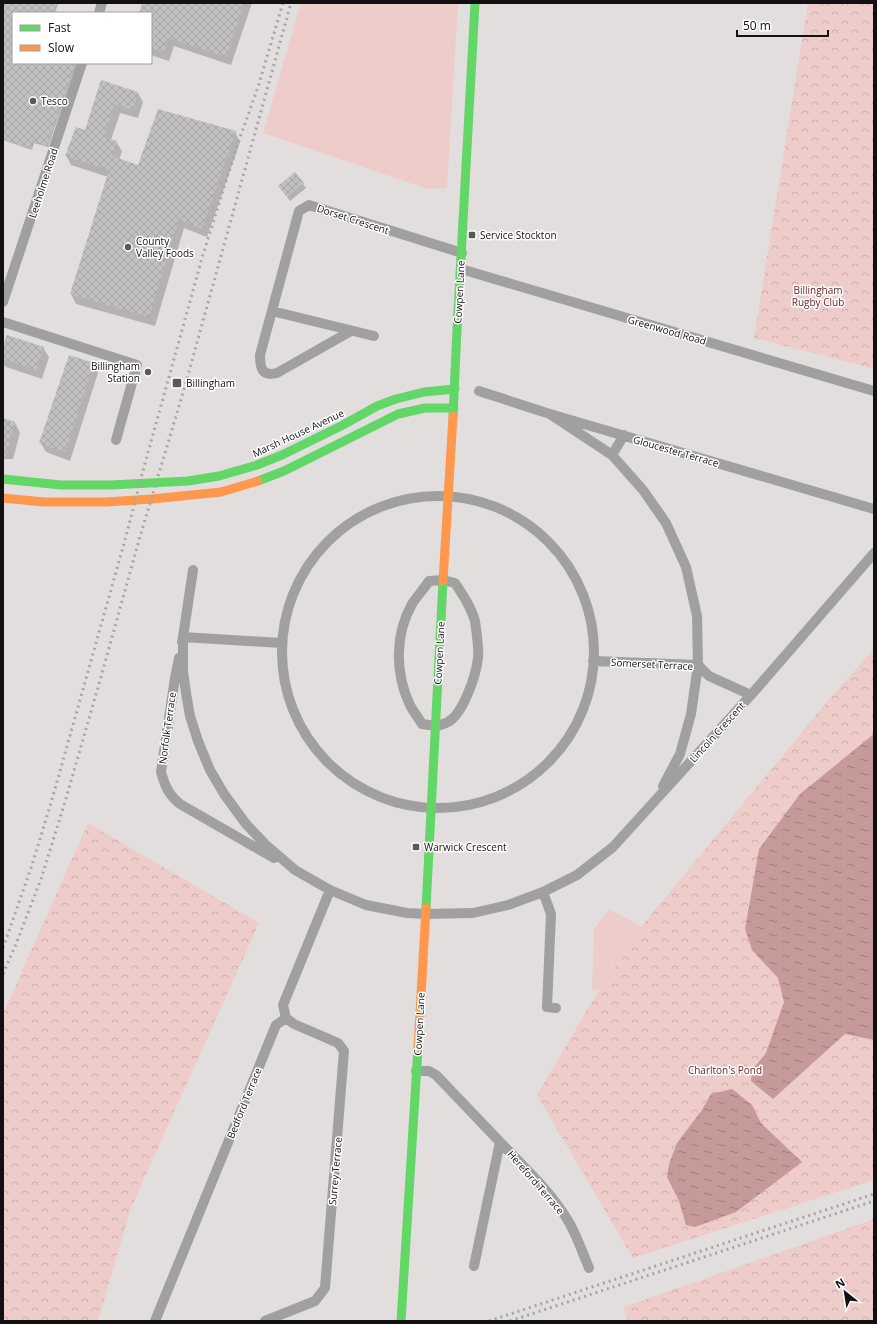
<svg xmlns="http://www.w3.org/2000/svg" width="877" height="1324" viewBox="0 0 877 1324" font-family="'Open Sans',sans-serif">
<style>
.green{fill:#eeccc9}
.park{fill:url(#park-crowns)}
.water{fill:url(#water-ripples)}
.shadow{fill:#0003}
.building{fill:url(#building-cross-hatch)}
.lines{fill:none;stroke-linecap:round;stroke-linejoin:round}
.street{stroke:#a0a0a0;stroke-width:10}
.fast{stroke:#63d668;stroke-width:9}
.slow{stroke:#ff974d;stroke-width:9}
.rail{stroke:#a6a5a5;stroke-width:3;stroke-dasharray:2 4;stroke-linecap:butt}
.poi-dot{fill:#5a5858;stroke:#fff;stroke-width:1.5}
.labels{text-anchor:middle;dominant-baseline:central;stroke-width:3;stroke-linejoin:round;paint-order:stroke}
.poi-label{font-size:10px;fill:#121010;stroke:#fff;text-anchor:start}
.street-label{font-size:10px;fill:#121010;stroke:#fff}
.park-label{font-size:10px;fill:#661d1f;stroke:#fff}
</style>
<defs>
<pattern id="park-crowns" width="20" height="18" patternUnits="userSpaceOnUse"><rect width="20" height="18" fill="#eeccc9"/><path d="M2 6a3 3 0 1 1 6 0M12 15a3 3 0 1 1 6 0" fill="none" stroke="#cbaeac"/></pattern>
<pattern id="water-ripples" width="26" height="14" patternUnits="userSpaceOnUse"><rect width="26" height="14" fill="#c59a98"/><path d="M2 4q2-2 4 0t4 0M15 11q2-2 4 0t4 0" fill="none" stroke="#9f7c7b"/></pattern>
<pattern id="building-cross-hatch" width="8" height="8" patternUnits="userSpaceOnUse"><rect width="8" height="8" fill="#c2c0bf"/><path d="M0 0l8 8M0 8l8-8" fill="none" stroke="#a6a4a3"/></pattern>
</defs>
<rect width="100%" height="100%" fill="#e1dedd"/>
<!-- green -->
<path class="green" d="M301 3H458L447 188 428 189 263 133Z
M610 909 641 927 599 990H592L594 929Z"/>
<!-- park -->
<path class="park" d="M808 3H874V369L754 338Z
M874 649V1180L633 1258 537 1095 599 990 641 927 826 703Z
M88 823 259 923 131 1208 98 1321H3V1014Z
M874 1219V1321H628L624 1307Z"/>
<!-- water -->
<path class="water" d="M874 734V1040L845 1034 773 1099 751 1081 752 1070 766 1053 784 1002 778 978 752 950 745 929 759 849 800 794Z
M732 1089 752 1105 761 1123 802 1162 736 1212 695 1227 686 1225 679 1201 667 1177 669 1164 677 1143 702 1110 711 1094Z"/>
<!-- shadow -->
<path class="shadow" d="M3 3 58 4 55 13H13V63H77L48 147 34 143 32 150 3 140Z
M143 3H252L231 65 174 46 169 61 151 55V13H140Z
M101 81 138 93 143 102 138 118 120 113 111 140 116 142 122 151 119 160 139 167 235 132 240 142 207 237 184 228 155 326 76 304 71 294 108 177 71 165 66 155 85 132Z
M303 184 306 188 290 201 282 190Z
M43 348 49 357 42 379 6 367 3 363V349Z
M93 363 98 373 70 461 46 452 40 442Z
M3 419 15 423 20 433 13 459H3Z"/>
<!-- building -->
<path class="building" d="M3 3H57L54 13H13V63H75L47 146 33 141 31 149 3 139Z
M142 3H244L226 57 168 38 164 52 151 48V13H139Z
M101 80 138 92 133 110 114 104 104 137 117 141 112 156 138 165 158 109 236 131 202 229 179 219 149 317 70 294 109 170 65 156 76 127 85 130Z
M295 172 304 183 287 197 278 186Z
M7 335 44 347 36 370 3 359V346Z
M69 355 94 363 65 452 39 443Z
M3 418 15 422 6 456H3Z"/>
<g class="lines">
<!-- street -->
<path class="street" d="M99 13 102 3
M461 269 874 391
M3 302 82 63
M272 311 374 336
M3 322 137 365 116 440
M351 331 277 373C262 377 260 368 260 355L299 211 309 205 462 253
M479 391 550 414 874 509
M550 414 612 455 643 490 666 523 686 567 697 616 698 665 691 714 680 754 663 786
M612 455 624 435
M282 652a156 156 0 1 1 312 0a156 156 0 1 1-312 0Z
M193 570 183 637V671L186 693 190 716 198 741 210 770 224 794 246 824 266 845 295 870 330 890 366 905 407 913 426 914 473 913 508 905 543 892 577 875 613 847 751 695 874 553
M443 580 455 583C463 595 471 607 475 621 476 628 479 651 478 658 476 675 463 716 446 723 438 727 430 725 422 724 418 717 412 710 409 703 395 672 395 634 412 604 417 596 424 589 429 581Z
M182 642 183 637 281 643
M179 658 175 678 161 772C165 786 168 794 180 804L274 858
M593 661 698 665 709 676 751 695
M543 892 551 914 547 1007 556 1008
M286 1018 283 1005 330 890
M416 1071H429L436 1075 500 1142 474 1266
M500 1142C521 1164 544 1185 561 1210 574 1227 581 1249 589 1268
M155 1321 276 1025 286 1018
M265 1321 315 1301 325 1288 344 1051 338 1043 294 1024 286 1018"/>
<!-- fast -->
<path class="fast" d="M453 416 457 330 475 3
M3 479 61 485H111L188 481 219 476 257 465 282 455 343 425 377 406 396 399 424 392 455 389
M258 481 284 471 398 414 425 408H454
M426 908 443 581
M401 1321 418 1048"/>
<!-- slow -->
<path class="slow" d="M3 498 44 502H106L152 499 221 492 258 481
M443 581 453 416
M418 1048 426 908"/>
<!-- rail -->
<path class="rail" d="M3 948 31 868 51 803 125 540 144 467 202 258 237 146 258 87 283 3
M3 974 16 944 41 879 65 802 99 684 139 540 185 386 291 3
M489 1321 874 1194
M510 1321 874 1201"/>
</g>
<!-- markers -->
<g class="poi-dot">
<circle cx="33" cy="101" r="4"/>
<rect x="468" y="231" width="8" height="8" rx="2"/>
<circle cx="128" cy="247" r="4"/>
<circle cx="148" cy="372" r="4"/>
<rect x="172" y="378" width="10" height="10" rx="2"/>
<rect x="412" y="843" width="8" height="8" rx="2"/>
</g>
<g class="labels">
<!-- poi labels -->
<g class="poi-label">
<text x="41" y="101">Tesco</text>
<text x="480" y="235">Service Stockton</text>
<text x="136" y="241">County<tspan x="136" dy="12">Valley Foods</tspan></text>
<text x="140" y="366" text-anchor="end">Billingham<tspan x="140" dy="12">Station</tspan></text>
<text x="186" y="383">Billingham</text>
<text x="424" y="847">Warwick Crescent</text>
</g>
<!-- street labels -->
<g class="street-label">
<text transform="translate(43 183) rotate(-72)">Leeholme Road</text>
<text transform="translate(353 219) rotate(18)">Dorset Crescent</text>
<text transform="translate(459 292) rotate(-87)">Cowpen Lane</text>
<text transform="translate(667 330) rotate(16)">Greenwood Road</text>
<text transform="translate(298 433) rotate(-25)">Marsh House Avenue</text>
<text transform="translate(676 451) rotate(16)">Gloucester Terrace</text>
<text transform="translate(439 653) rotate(-87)">Cowpen Lane</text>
<text transform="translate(652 664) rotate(3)">Somerset Terrace</text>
<text transform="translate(167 728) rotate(-82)">Norfolk Terrace</text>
<text transform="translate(717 732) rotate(-48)">Lincoln Crescent</text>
<text transform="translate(419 1024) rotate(-87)">Cowpen Lane</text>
<text transform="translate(244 1103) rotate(-68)">Bedford Terrace</text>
<text transform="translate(335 1171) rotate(-85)">Surrey Terrace</text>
<text transform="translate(536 1182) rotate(49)">Hereford Terrace</text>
</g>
<!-- park labels -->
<g class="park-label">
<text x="818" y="290">Billingham<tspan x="818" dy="12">Rugby Club</tspan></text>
<text x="725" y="1070">Charlton's Pond</text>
</g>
</g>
<!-- border -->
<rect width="877" height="1324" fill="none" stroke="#121010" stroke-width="8"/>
<!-- legend -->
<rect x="12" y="12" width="140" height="52" fill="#ffffff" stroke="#a09f9f"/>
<rect x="20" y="25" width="20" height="6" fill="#63d668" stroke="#a09f9f"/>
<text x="48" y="32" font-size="12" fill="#121010">Fast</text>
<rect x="20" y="45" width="20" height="6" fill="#ff974d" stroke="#a09f9f"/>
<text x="48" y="52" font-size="12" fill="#121010">Slow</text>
<!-- north arrow -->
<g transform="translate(845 1292) rotate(330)" stroke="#ffffff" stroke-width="3" paint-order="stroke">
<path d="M0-3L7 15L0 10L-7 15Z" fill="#121010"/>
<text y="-6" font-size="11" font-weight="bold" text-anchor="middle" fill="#121010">N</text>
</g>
<!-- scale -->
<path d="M737 30v6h91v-6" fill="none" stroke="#121010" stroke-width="2"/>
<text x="743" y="30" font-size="12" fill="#121010" stroke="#ffffff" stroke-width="3" paint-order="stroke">50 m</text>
</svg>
